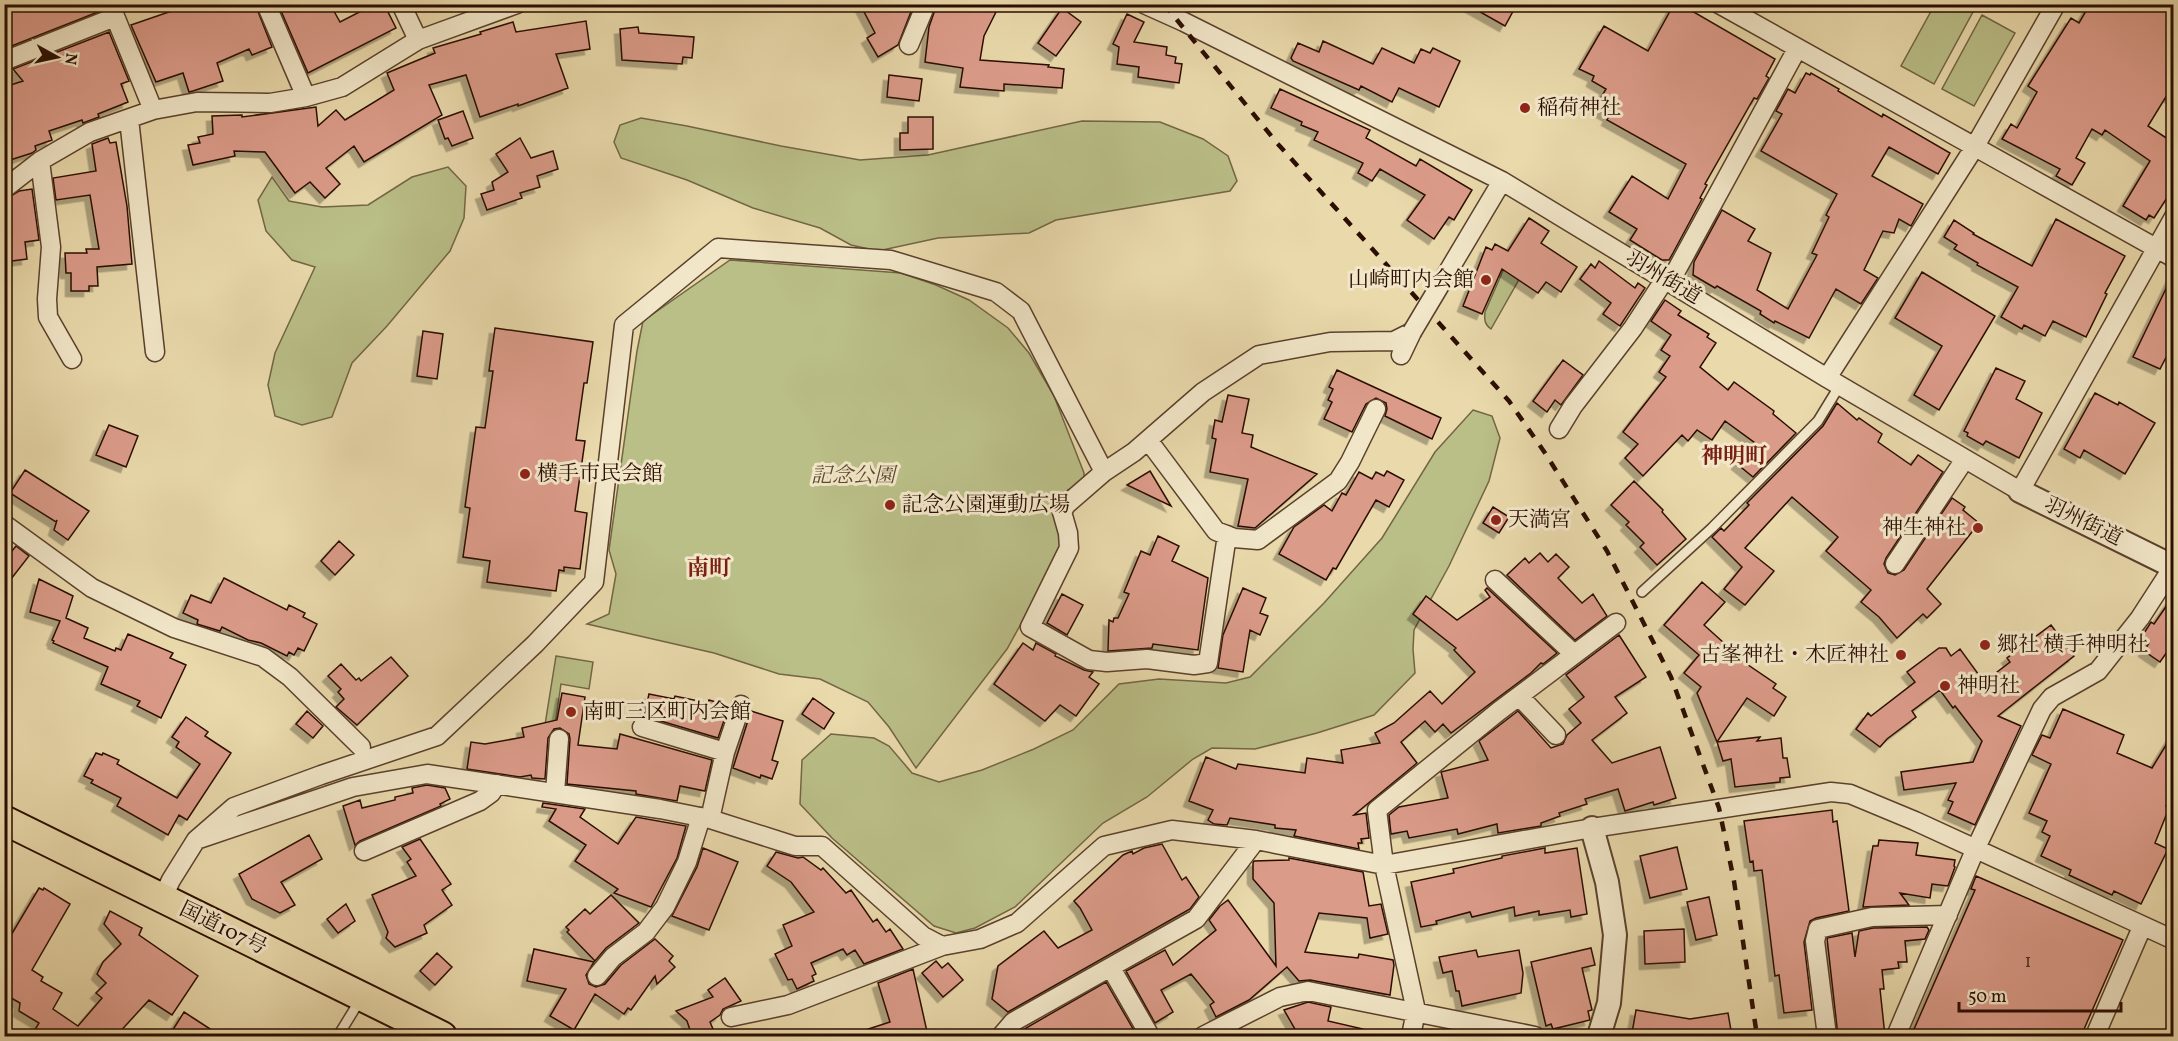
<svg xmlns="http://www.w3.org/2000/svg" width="2178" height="1041" viewBox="0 0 2178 1041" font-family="Vollkorn,'Noto Serif JP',serif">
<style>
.green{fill:#babe87;stroke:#726644;stroke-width:1.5}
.building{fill:#db9b89;stroke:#2b0d01;stroke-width:1.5;filter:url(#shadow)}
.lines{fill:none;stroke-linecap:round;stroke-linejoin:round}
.minor-tunnel{stroke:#ccba92;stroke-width:18;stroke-dasharray:18 9;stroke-linecap:butt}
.service-casing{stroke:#5a402c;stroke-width:12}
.minor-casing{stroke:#5a402c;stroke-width:21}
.tertiary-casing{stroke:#5a402c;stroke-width:26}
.trunk-casing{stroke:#2b0d01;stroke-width:32}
.service{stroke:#f1e6c8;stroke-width:9}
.minor{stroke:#f1e6c8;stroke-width:18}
.tertiary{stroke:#f1e6c8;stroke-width:22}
.trunk{stroke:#e9d9ab;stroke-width:28}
.rail{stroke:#2b0d01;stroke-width:4.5;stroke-dasharray:10 10;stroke-linecap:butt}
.minor-bridge-casing{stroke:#5a402c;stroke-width:21;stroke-linecap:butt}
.minor-bridge{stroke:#f1e6c8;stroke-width:18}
.poi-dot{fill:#8f2418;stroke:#f1e6c8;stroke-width:2}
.labels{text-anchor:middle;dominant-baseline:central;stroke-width:6;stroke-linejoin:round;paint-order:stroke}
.number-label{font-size:18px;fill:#573023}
.poi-label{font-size:21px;fill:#2b0d01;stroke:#f1e6c8;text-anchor:start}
.street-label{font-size:21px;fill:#2b0d01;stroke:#f1e6c8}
.park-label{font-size:21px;font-style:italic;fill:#5d4b30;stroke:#f1e6c8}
.neighbourhood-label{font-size:22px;font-weight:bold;fill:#7a1f14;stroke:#f1e6c8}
</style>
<defs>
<filter id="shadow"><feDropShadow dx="-5.5" dy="5.5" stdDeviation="0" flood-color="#0004"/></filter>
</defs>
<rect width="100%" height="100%" fill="#e9d9ab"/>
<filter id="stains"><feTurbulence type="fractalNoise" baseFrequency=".00333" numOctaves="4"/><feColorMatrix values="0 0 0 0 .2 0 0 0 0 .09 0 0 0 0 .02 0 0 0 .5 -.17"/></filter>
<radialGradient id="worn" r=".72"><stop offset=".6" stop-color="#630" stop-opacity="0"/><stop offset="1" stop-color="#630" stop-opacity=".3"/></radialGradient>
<!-- green -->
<path class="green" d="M1935 4 1963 5 1974 10 1934 84 1901 66Z
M1982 15 2015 33 1974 106 1942 89Z
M641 118 687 126 781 146 860 160 928 155 1082 121 1160 122 1203 139 1228 156 1237 181 1230 191 1056 220 1029 233 938 238 878 251 851 245 820 228 753 208 687 180 621 158 614 142 620 125Z
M448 167 466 186 464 218 450 251 387 326 352 363 332 417 302 425 275 416 268 385 275 353 315 267 292 260 266 231 258 200 272 177 289 201 322 207 368 205 412 177Z
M1509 257 1529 262 1491 329C1485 325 1484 320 1485 312Z
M730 260 901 273 936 285 969 300 1008 328 1029 353 1054 396 1084 473V481L1061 494 1057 519 1063 548 1007 649 916 768 889 727 868 702 820 679 779 674 714 653 587 624 609 614 616 574 609 550 637 351 643 321Z
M1473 410 1492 416 1500 438 1489 481 1449 566 1414 630 1413 649 1415 673 1374 715 1317 733 1255 749 1212 748 1193 759 1147 797 1103 823 1015 907 975 928 956 933 934 926 832 838 800 804 802 760 831 734 874 738 889 746 912 773 939 782 982 770 1034 749 1073 730 1119 684 1159 679 1226 683 1250 677 1324 603 1382 538 1435 452Z
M556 656 593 662 589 689 561 684 554 732 544 731Z"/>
<!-- building -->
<path class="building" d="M4 4H95L98 12 9 47 4 35Z
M192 4H255L272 47 252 55 249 49 217 63 223 81 193 91 189 92 183 73 156 82 131 25Z
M278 4H330L340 22 375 4H384L396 28 308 73Z
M860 4H914L898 45 878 57 867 38 875 33Z
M937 4H1000L984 36 980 60 1049 65 1048 67 1064 69 1062 88 1004 84V91L960 87 963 68 925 62 929 27Z
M1466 4H1517L1505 26Z
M1674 4H1680L1775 59 1766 76 1769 78 1757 99 1754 98 1705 184 1707 185 1700 198 1702 199 1673 253 1669 260H1662L1630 240 1637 229 1609 212 1632 176 1668 199 1686 164 1607 120 1609 116 1595 108 1606 89 1592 81 1594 76 1579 69 1604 26 1648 51Z
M2090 4H2165L2174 10V99L2167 95 2148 126 2174 143V187L2154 218 2149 215 2146 220 2123 206 2150 161 2105 130 2102 135 2092 129 2076 158 2085 163 2072 185 2056 176 2060 169 2002 139 2011 124 2017 128 2037 92 2028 86 2071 18 2079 23Z
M1062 8 1081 22 1056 56 1038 43Z
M1127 14 1144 22 1134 42 1167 47 1166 55 1176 57 1175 63 1182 64 1179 83 1138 77 1139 67 1117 64 1119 47 1113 44Z
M586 21 590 49 556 54 568 88 518 106V104L480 117 466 75 429 85 442 115 364 162 354 146 326 168 340 184 325 198 310 182 295 193 265 152 234 151 235 156 193 165 188 145 200 143 198 137 213 134 212 116 242 115V117L316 107 318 126 336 110 345 120 394 90 387 73 435 53 433 48 481 34 480 32 513 22 516 32Z
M638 27 639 33 694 37 692 58 683 57 682 64 622 60 620 29Z
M109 32 129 81 121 84 128 102 98 114 99 117 83 123 82 120 49 131 52 140 35 146 36 150 32 153 4 162V87L23 81 13 69Z
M1323 41 1373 64 1382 48 1414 63 1421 49 1430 53 1433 48 1460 61 1439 107 1399 88 1392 102 1361 86 1359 90 1293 61 1291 58 1298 43 1319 52Z
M1806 73 1810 75 1811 73 1839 89 1838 91 1882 117 1883 114 1950 153 1938 174 1889 147 1872 176 1923 204 1911 226 1899 219 1894 233 1883 231 1864 270 1878 278 1861 304 1836 289 1809 338 1775 321 1774 323 1760 314 1761 311 1717 286 1715 288 1693 275 1694 262 1722 210 1755 229 1748 241 1771 253 1757 290 1788 309 1817 255 1812 253 1829 217 1826 215 1837 194 1761 151 1782 114 1776 111 1788 89 1795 93Z
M889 75 922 79 919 101 887 97Z
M1280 89 1370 130 1366 138 1416 166 1420 159 1472 190 1454 220 1449 217 1434 239 1407 220 1425 195 1380 169 1372 181 1358 173 1363 163 1314 140 1318 132 1301 125 1302 122 1271 108Z
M463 111 473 138 452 146 448 138 445 139 438 120Z
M908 117H933V149L900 150V133H908Z
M108 138 110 143 116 142 127 206 132 264 97 267 98 286H89V291H71V273H66L65 253H87L86 249H99L90 195 56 200 53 178 96 171 92 144Z
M520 138 531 158 553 151 558 169 537 176 540 187 520 193 522 198 487 210 481 194 494 190 492 182 508 172 496 154Z
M32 189 39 240 25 242 27 259 4 262V200L19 191Z
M1529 218 1549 231 1541 243 1577 267 1561 292 1546 282 1538 293 1502 269 1482 314 1463 306 1486 247 1492 250 1495 244 1508 251Z
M2056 219 2125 256 2105 293 2107 294 2086 337 2053 321 2045 336 2024 325 2022 329 2001 317 2018 287 1977 265 1978 263 1954 249 1957 245 1944 237 1954 220 1974 233 1973 234 2032 266Z
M1599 261 1635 288 1638 283 1645 288 1620 326 1603 314 1611 303 1580 279 1591 264 1595 268Z
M1922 272 1995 316 1939 410 1914 395 1942 346 1895 318Z
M2174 272V342L2160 369 2133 357Z
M1665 300 1681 311 1678 315 1709 334 1707 337 1716 343 1700 367 1728 390 1734 382 1774 411 1773 414 1796 433 1753 477 1737 464 1755 443 1725 421 1712 440 1697 430 1688 441 1682 435 1643 476 1625 458 1638 444 1623 432 1666 377 1659 372 1670 356 1661 350 1671 335 1651 321Z
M495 328 593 342 587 383H584L576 440 585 441 575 511 587 513 580 569 564 567V571L559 570 556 591 487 582 490 561 463 557 470 508 465 507 476 427 485 428 493 371H489Z
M423 331 443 334 437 379 417 376Z
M1563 360 1583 375 1561 405 1555 400 1547 412 1533 401Z
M1996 368 2025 381 2016 399 2042 413 2019 458 1986 441 1983 445 1967 436 1968 433 1964 431Z
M1337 370 1441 418 1432 439 1385 416 1387 409 1386 403 1376 398 1366 404 1352 432 1324 419 1332 402 1328 400 1333 389 1329 387Z
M2095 393 2118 405 2119 402 2155 423 2125 474 2084 450 2080 458 2064 449Z
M1228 395 1249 399 1242 433 1253 435 1251 447 1317 474 1255 528 1238 526 1248 479 1210 472 1216 439 1212 438 1215 420 1222 422Z
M1837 403 1857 420 1859 418 1882 434 1878 442 1911 465 1918 455 1943 472 1886 558 1884 564 1888 573 1895 575 1904 570 1952 498 1965 507 1963 510 1979 523 1927 589 1941 604 1927 618 1923 614 1897 638 1879 617 1861 602 1871 590 1826 551 1838 537 1792 497 1745 548 1774 571 1745 605 1724 589 1742 567 1712 537 1721 528 1724 531 1749 505 1747 503 1823 426Z
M109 425 138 436 126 467 96 455Z
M25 470 89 511 68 540 54 530 57 520 56 522 10 493Z
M1150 471 1171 506 1127 485Z
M1387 471 1404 480 1389 507 1376 500 1336 569 1333 568 1326 580 1279 554 1294 527 1324 505 1332 511 1342 493 1346 495 1359 472 1372 479 1376 472 1384 476Z
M1634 481 1663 510 1662 512 1686 539 1657 565 1640 547 1644 543 1626 525 1629 522 1611 505Z
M1493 507 1509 517 1499 533 1483 523Z
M1158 536 1179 546 1172 561 1208 578 1198 650 1153 644 1152 648 1108 651 1109 620 1113 622 1114 618H1118L1129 594 1124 592 1141 551 1150 555Z
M339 541 354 555 335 575 321 561Z
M4 544 12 551 16 546 29 556 4 588Z
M1540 553 1548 562 1556 554 1569 567 1558 578 1582 603 1593 594 1607 616 1575 640 1507 575 1525 558 1529 563Z
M224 578 287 610 289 605 305 613 303 617 317 624 304 651 298 648 294 655 289 652 287 656 261 643 248 640 222 627 220 631 197 624 198 620 183 613 191 595 211 603Z
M39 579 73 596 66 618 88 628 84 638 115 651 116 648 121 650 128 634 173 653 170 658 186 665 161 718 137 706 140 701 101 684 108 667 53 643 54 641 52 640 60 621 30 612Z
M1702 582 1725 602 1704 625 1734 652 1732 654 1776 684 1773 688 1786 697 1774 716 1747 698 1717 742 1697 693 1701 687 1684 673 1699 655 1664 625Z
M1243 588 1266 598 1260 613 1268 616 1260 635 1250 630 1243 672 1218 668 1223 635Z
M1487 588 1557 653 1543 664 1541 663 1531 673 1451 733 1443 724 1435 732 1425 721 1401 742 1417 763 1354 815 1366 813 1369 838 1361 839 1362 843H1358L1359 849 1294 836 1296 830 1275 828V825L1230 818 1227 825 1214 824 1208 820 1213 810 1189 801 1206 757 1236 769 1238 764 1305 773 1307 758 1343 763 1341 750 1380 743 1375 733 1394 723 1430 691 1442 704 1475 672 1454 650 1456 648 1413 614 1426 596 1457 620 1490 597 1485 590Z
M1062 594 1083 605 1067 635 1047 623Z
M2174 595V642L2160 662 2144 651 2149 643 2141 638 2151 622 2154 624Z
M2051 625 2074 656 1998 716 2021 726 1975 825 1948 813 1953 802 1948 800 1956 783 1904 790 1901 772 1973 762 1982 741 1955 706 1953 708 1940 690 1912 711 1916 717 1887 739 1880 747 1856 729 1868 713 1871 716 1915 682 1907 672 1939 648H1946L1951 656 1960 649 1984 682 2010 662 2007 658Z
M1619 635 1646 677 1615 697 1627 713 1592 740 1612 763 1660 747 1676 798 1654 805 1653 802 1625 811 1618 789 1585 799 1587 804 1559 813 1560 816 1541 823V826L1498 833 1497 824 1458 834 1457 829 1409 838 1407 831 1391 834 1389 815 1399 807 1448 798 1441 772 1488 760 1479 741 1518 711 1551 748 1563 744 1567 735 1581 723 1569 709 1584 697 1566 675Z
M1023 643 1033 650 1036 643 1056 654 1055 656 1084 670 1093 672 1089 677 1099 684 1076 716 1060 705 1045 721 994 684Z
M391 657 408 676 357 725 336 707 344 699 338 692 341 689 328 676 341 664 356 680 359 678 361 681Z
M562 693 585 697 578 745 617 749 620 734 712 760 705 791 680 786 677 801 636 794V791L567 784 570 739 569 734 560 728 554 729 548 738 545 779 532 778 531 775 520 777 467 769 471 742 485 744 524 737 522 728 557 720Z
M649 694 674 699 675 696 708 703 709 700 729 706 718 738 644 716Z
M813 698 834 713 824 729 802 714Z
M2063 709 2124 735 2117 753 2152 768 2174 732V789L2166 806 2169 808 2155 843 2168 849 2141 904 2114 891 2112 895 2069 875 2071 870 2041 856 2050 836 2042 832 2047 821 2029 813 2051 764 2032 755 2042 735 2050 738Z
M307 711 323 726 313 738 296 724Z
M751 711 783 721 772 760 778 762 772 779 761 775 760 778 733 768Z
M186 717 208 732 205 736 231 753 187 820 179 815 168 835 117 806 121 798 91 783 93 780 84 776 96 753 102 755 103 753 119 760 117 764 177 798 200 764 176 747 179 742 172 737Z
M1760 737 1757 741 1781 738 1783 758H1787L1790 777 1780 778V782L1735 787 1731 759 1723 761 1717 742Z
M427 785 445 788 450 799 440 804 441 806 360 841 355 845 343 806 360 800 362 808 395 800V797L413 793 412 788Z
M543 803 585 809 580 817 618 844 636 817 686 826 677 858 651 907 614 893 618 889 575 861 586 845 549 821 556 809 542 807Z
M1832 810 1833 822 1837 821 1849 911 1816 918 1810 921 1804 942 1812 1010 1784 1013 1779 975 1775 976 1762 870 1754 871 1753 861 1750 862 1744 821Z
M309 835 322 859 281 882 295 905 280 913 252 899 239 874Z
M420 839 451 884 442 890 452 905 424 925 427 933 395 947 386 938 388 932 372 895 416 876 407 862 411 859 402 847Z
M1879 840 1918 843 1916 855 1955 860 1954 866 1955 867 1948 886 1932 884 1930 898 1900 893 1909 905 1863 907 1873 846H1878Z
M1162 844 1182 880 1186 877 1199 897 1190 909 1008 1012 992 999 998 966 1044 931 1058 948 1092 930 1080 908 1074 901 1123 855 1132 851 1133 854 1144 848Z
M1677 847 1687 889 1650 898 1640 856Z
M703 848 738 862 709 930 672 916 697 867Z
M1545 848V853L1577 848 1587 914 1571 917 1570 910 1539 915V911L1515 916 1514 907 1472 917 1470 912 1436 921 1437 924 1421 927 1411 882 1454 873 1453 869 1502 858V856Z
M776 852 798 858 803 857 821 870 823 868 846 893 851 890 873 922 877 919 886 932 890 929 903 949 864 964 855 950 847 955 843 949 811 963 816 974 812 976 814 981 797 989 792 979 788 980 775 954 792 946 783 925 814 912 791 882 767 866Z
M1289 858 1363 872 1369 906 1381 904 1388 934 1370 938 1367 918 1319 913 1305 952 1358 958 1359 954 1393 960 1394 965 1390 995 1310 980 1299 981 1287 967 1249 1000 1216 1017 1210 1005 1214 1002 1191 974 1161 990 1173 1012 1155 1023 1126 971 1165 950 1173 965 1216 930 1209 920 1220 906 1228 900 1276 966 1274 903 1253 879V863L1254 861 1289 860Z
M1976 876 2123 940 2081 1036H1911L1975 890 1971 889Z
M39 888 43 890 44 888 70 904 32 970 43 977 41 981 62 993 53 1009 78 1026 102 998 96 993 106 983 97 974 103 962 121 944 104 924 110 911 142 928 139 935 198 976 172 1015 149 1000 116 1036H31L39 1023 19 1011 20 1003 4 994V947Z
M611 895 639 923 606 948 595 961 567 932 569 930 566 927 585 909 590 914Z
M1709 897 1717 935 1696 940 1687 902Z
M346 904 355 921 338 933 327 919Z
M1927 927 1929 930 1925 939 1905 941 1907 962H1898L1899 968 1882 970 1884 989H1880L1885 1036H1865L1864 1034 1838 1036 1827 938 1852 933 1855 957 1859 931 1873 928Z
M1684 929 1685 962 1645 964 1644 931Z
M655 939 673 956 669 961 675 967 657 984 655 976 631 1010 628 1008 624 1014 595 994 574 1030 550 1016 566 989 527 981 534 949 594 962 586 975 589 984 596 987 605 984 621 965Z
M1591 948 1595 965 1582 968 1592 1010 1588 1011 1590 1020 1553 1029 1551 1024 1546 1026 1531 962Z
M1476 950 1478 957 1519 950 1523 973 1521 993 1462 1006 1459 991H1456L1452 971 1443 973 1439 957Z
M437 953 452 967 435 985 420 971Z
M936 961 942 968 948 963 963 980 943 997 922 973Z
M913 969 928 1036H857L856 1033 890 1022 878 983Z
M725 978 741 1001 723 1009 720 1015 710 1022 713 1029 692 1036 687 1021 676 1011 713 997 708 990Z
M1106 982 1136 1034 1132 1036H1018L1026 1028Z
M1308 1002 1331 1007 1328 1021 1363 1029 1362 1036H1299L1284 1010Z
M1636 1010 1690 1019 1728 1013 1732 1036H1637V1034L1632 1033Z
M184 1012 221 1036H169Z"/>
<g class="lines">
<!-- minor-tunnel -->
<path class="minor-tunnel" d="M361 747 377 769"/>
<!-- service casing -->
<g class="service-casing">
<path id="service" d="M1642 592 1712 528 1818 421 1840 385
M338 1036 360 1000"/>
</g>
<!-- minor casing -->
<g class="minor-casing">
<path id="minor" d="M110 4 153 110
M266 4 306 97
M401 4 418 40
M1144 4 1184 22 1502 181 1827 378 2020 491 2174 217
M1719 4 2174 258
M909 45 926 4
M4 61 115 17
M129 119 155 352
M40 161 51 247 47 299 48 317 72 359
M4 189 40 161 90 132 153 110 197 102 270 103 306 97 342 87 418 40 517 4
M1446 275 1502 181
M1670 282 1797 49
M1401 355 1412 332
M1827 378 1974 148 2056 4
M1559 429 1573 406 1633 328 1665 279
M1148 440 1216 531 1234 538 1258 540 1338 481 1350 462 1376 409
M1104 472 1066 505 1062 512 1068 533 1069 548 1030 627 1089 660 1107 662 1147 659 1194 665 1208 663 1227 535
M4 524 92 588 174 628 263 657 290 677 361 747
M1895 564 1965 459
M1495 580 1574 654
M1519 696 1556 735
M642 727 725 752
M555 793 559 739
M710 819 725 752 741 705
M196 840 353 787 427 774 660 809 710 819 795 846H822L923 936 942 946 980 939 1017 923 1104 846 1172 830 1256 840 1384 865 1592 828 1831 792 1850 794 1915 821 2174 940
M364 851 480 801 491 793 497 784
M162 899 171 880 196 840 234 807 321 775 437 736 535 644 594 582 624 325 718 248 891 260 996 292 1021 311 1104 472 1134 452 1203 392 1259 355 1330 342 1394 341 1412 332
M1111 968 1150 1036
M597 976 613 957 646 932 665 907 687 862 701 817
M731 1017 788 1005 942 946
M1001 1036 1013 1022 1196 919 1256 840
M1203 1036 1280 997 1308 991 1535 1036
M1411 1036 1416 1011 1384 865 1377 810 1499 711 1616 623
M1827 1036 1815 941 1818 929 1872 917 1948 915
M1896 1036 1975 850 2042 709 2052 697 2098 671 2140 618 2173 567
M2095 1036 2142 927"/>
</g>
<!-- tertiary casing -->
<g class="tertiary-casing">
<path id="tertiary" d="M2020 491 2174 567
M1592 828 1607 882 1615 935 1609 1003 1599 1036"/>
</g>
<!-- trunk casing -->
<g class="trunk-casing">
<path id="trunk" d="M4 820 442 1036"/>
</g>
<!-- service -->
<use href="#service" class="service"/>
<!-- minor -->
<use href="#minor" class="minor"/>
<!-- tertiary -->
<use href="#tertiary" class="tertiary"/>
<!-- trunk -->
<use href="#trunk" class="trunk"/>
<!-- rail -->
<path class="rail" d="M1164 4 1277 143 1509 401 1545 453 1607 551 1671 677 1719 808 1734 881 1757 1036"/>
<!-- minor-bridge casing -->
<g class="minor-bridge-casing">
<path id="minor-bridge" d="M1412 332 1446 275"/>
</g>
<!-- minor-bridge -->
<use href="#minor-bridge" class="minor-bridge"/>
</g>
<!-- markers -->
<g class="poi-dot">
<circle cx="1525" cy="108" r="6"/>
<circle cx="1486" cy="280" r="6"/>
<circle cx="525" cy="474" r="6"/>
<circle cx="890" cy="505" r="6"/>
<circle cx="1496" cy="520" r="6"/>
<circle cx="1978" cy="528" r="6"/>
<circle cx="1985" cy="645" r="6"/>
<circle cx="1901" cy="655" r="6"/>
<circle cx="1945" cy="686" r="6"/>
<circle cx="571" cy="712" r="6"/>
</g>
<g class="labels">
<!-- number labels -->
<g class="number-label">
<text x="2028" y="962">1</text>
</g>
<!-- poi labels -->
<g class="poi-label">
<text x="1537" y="108">稲荷神社</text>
<text x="1474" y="280" text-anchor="end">山崎町内会館</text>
<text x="537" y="474">横手市民会館</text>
<text x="902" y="505">記念公園運動広場</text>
<text x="1508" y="520">天満宮</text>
<text x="1966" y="528" text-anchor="end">神生神社</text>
<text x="1997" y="645">郷社 横手神明社</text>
<text x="1889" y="655" text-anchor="end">古峯神社・木匠神社</text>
<text x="1957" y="686">神明社</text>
<text x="583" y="712">南町三区町内会館</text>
</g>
<!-- street labels -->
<g class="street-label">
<text transform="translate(1663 278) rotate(31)">羽州街道</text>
<text transform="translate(2083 522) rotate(26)">羽州街道</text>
<text transform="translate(223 929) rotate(26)">国道107号</text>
</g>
<!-- park labels -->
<g class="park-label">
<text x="853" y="476">記念公園</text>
</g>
<!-- neighbourhood labels -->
<g class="neighbourhood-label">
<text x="1734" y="457">神明町</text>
<text x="709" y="569">南町</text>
</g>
</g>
<!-- margin -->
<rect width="2178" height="1041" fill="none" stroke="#e9d9ab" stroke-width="24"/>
<rect x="6" y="6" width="2166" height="1029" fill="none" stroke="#2b0d01" stroke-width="3"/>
<rect x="12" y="12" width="2154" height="1017" fill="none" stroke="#2b0d01" stroke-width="1.5"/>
<!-- north arrow -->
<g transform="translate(57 57) rotate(98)" stroke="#f1e6c8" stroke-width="4.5" paint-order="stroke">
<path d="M0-4.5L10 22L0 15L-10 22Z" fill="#2b0d01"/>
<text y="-9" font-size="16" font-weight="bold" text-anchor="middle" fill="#2b0d01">N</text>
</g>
<!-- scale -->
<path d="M1959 1002v9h162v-9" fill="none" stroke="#2b0d01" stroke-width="3"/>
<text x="1968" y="1002" font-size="18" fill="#2b0d01" stroke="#f1e6c8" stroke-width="4.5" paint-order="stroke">50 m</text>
<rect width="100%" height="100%" filter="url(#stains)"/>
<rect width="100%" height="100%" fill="url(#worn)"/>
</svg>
